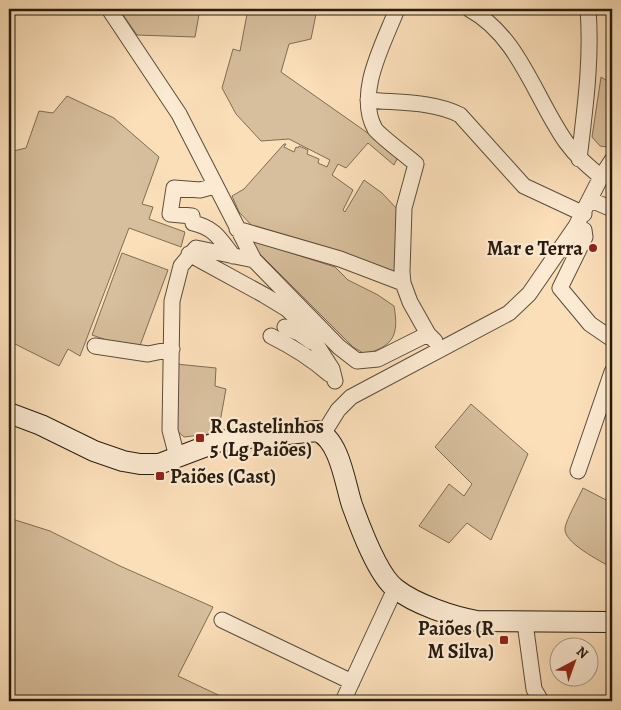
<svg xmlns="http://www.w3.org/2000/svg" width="621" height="710" viewBox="0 0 621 710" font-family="Alegreya,serif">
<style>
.green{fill:#d7be9c;stroke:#7e6d56}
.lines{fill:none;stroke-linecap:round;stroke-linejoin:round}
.street-casing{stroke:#5b4d3a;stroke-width:17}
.secondary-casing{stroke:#261c0f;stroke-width:22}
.street{stroke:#fcead2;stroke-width:15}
.secondary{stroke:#fcead2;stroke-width:20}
.poi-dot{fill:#8f2418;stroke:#fcead2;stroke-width:2}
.labels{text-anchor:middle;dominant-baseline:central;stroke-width:4.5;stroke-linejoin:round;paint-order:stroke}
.poi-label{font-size:20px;font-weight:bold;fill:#261c0f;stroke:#fcead2;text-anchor:end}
</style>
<rect width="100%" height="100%" fill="#fbdfb9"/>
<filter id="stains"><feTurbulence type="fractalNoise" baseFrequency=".004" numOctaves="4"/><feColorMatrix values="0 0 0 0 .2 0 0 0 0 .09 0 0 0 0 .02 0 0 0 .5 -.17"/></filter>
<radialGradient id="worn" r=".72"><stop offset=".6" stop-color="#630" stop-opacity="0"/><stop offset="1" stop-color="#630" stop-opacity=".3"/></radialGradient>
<!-- green -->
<path class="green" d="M119 9H200L195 37 137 35Z
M248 9H317L311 39 289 44 281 72 399 155 394 165 368 143 346 168 338 164 332 175 353 190 343 210 345 212 364 180 382 193 398 210 397 274 256 230 239 212 232 196 244 189 284 144H286L284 147 294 152 296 147 298 148 299 146 308 150 307 154 319 159 318 163 327 167 330 160 289 139 261 141 236 114 222 88 233 49 240 51Z
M601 77 612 84V144L607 147 600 146 592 137Z
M67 96 114 118 159 157 142 204 153 207 149 219 185 232 181 247 129 228 80 356 68 349 59 366 9 341V152L26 148 39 111 53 113Z
M250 240 335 267 348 280 378 295 394 306C399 335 394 346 365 354L353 347 260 254Z
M122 253 168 270 138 351 92 335Z
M176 364 216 368 215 386 226 389 218 433 184 437 175 429Z
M471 404 528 454 491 540 467 523 449 543 419 526 449 484 464 496 472 484 435 447Z
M583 488 612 503V568C601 561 563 543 565 528 566 520 579 497 583 488Z
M9 518 50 531 120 566 213 607 178 676 231 701H9Z"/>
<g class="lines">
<!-- street casing -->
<g class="street-casing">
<path id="street" d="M109 9 179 114 254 260 339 347 357 361 378 359 428 334
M397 9C384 43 355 93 375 129 379 135 408 157 416 164L404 208 402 272 403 283 410 302 428 334 435 341
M469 9C519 36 535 98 566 142 576 156 588 166 601 177
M368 100C399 103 433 101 460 115L524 186 584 214
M579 159C585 109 592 59 588 9
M215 186 200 190 174 188 170 214 192 216 193 223C215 228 220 239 233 256
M591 200 612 209
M576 226 584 230 585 237 560 288 590 324 612 339
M237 229 340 259 403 283
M189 254 264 295 287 309 304 325 332 369 335 381
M285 327 299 333 312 342
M271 336C293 347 311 358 329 374
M95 346 148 354 172 349
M323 434 338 410 351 397 509 313 529 294 576 226 601 177 612 160
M177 457 170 430 172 301 181 266 196 248 254 260
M578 471 612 372
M222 620 352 682
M525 623 534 689 541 701
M343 701 395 589"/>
</g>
<!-- secondary casing -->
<g class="secondary-casing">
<path id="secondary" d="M9 413 41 425 94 451 123 461 140 464H159L220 441 317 431C340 440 345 484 352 505 360 527 378 576 396 589 415 604 453 617 477 621L612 622"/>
</g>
<!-- street -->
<use href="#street" class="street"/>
<!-- secondary -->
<use href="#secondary" class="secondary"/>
</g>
<!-- markers -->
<g class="poi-dot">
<circle cx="593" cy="248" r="5"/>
<rect x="195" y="433" width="10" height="10" rx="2.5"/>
<rect x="155" y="471" width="10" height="10" rx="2.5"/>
<rect x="499" y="635" width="10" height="10" rx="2.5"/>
</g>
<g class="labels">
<!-- poi labels -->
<g class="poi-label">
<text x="583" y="248">Mar e Terra</text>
<text x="210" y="426" text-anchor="start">R Castelinhos<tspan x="210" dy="23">5 (Lg Paiões)</tspan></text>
<text x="170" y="476" text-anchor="start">Paiões (Cast)</text>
<text x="494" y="628">Paiões (R<tspan x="494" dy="23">M Silva)</tspan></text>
</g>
</g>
<!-- margin -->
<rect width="621" height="710" fill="none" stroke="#fbdfb9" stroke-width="30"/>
<rect x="10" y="10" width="601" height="690" fill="none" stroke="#261c0f" stroke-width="2.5"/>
<rect x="15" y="15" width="591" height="680" fill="none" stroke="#261c0f"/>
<!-- north arrow -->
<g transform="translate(574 662) rotate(41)"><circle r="24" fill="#fcead2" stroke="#a69884"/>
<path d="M0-4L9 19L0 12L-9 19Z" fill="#8f2418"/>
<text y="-8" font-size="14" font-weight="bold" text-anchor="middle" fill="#261c0f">N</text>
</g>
<rect width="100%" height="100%" filter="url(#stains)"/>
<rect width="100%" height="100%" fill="url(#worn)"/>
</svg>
